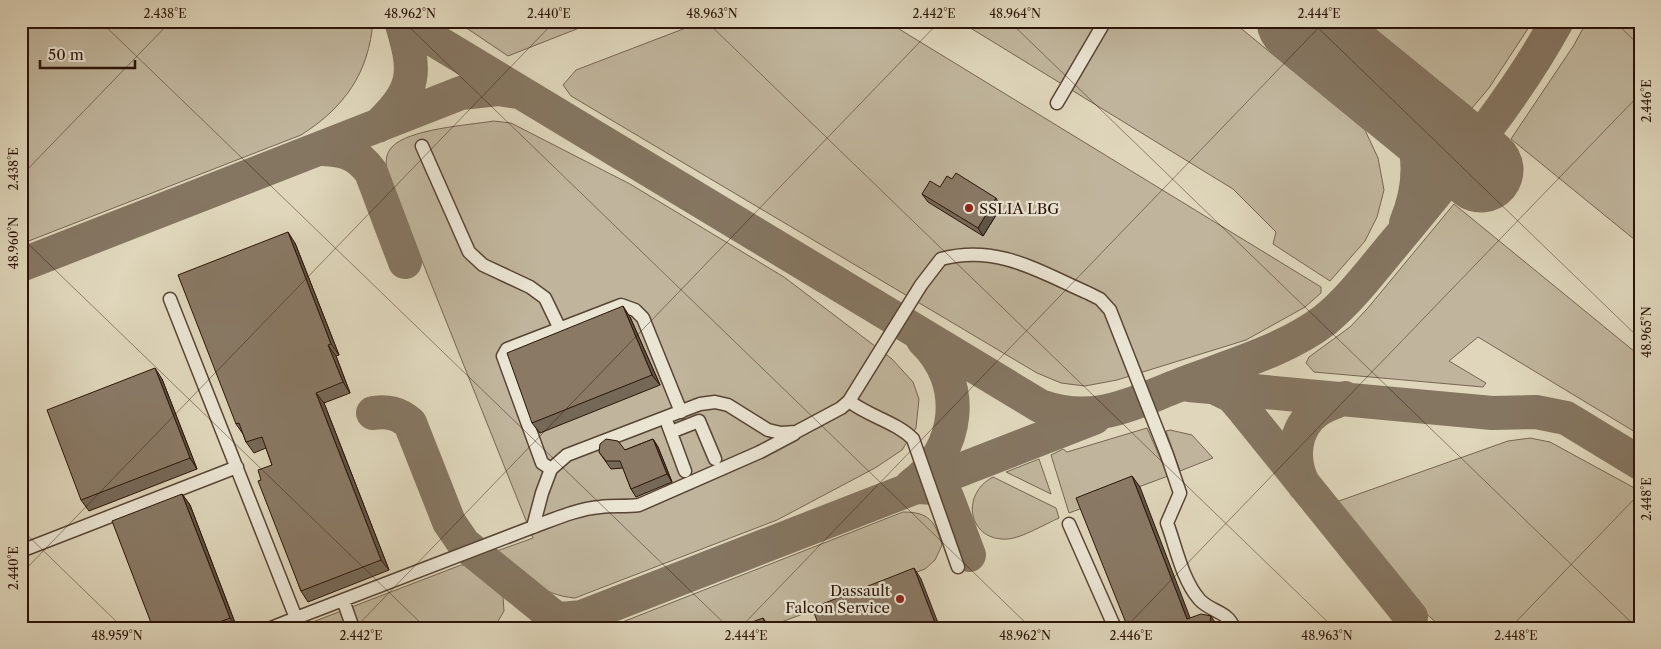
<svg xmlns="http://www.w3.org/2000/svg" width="1661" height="649" viewBox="0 0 1661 649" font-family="'Libre Caslon Text',serif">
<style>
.green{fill:#c0b59c;stroke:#766552}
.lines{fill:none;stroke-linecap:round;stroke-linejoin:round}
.taxiway{stroke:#857661;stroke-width:34}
.runway{stroke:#857661;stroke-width:85}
.minor-casing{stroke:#584534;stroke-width:15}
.minor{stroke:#eae4d3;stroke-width:12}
.wall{fill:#766857;stroke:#2b1507}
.shaded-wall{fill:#605547;stroke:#2b1507}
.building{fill:#897965;stroke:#2b1507}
.ticks{fill:none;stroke:#2b1507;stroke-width:1;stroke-opacity:0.45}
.poi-dot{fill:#8f2418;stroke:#eae4d3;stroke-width:2}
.labels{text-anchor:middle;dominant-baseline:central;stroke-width:4.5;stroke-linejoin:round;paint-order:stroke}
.poi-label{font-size:15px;fill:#2b1507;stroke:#eae4d3;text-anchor:start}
.neatline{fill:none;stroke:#2b1507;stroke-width:2}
.ticks-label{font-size:12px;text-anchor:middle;fill:#2b1507}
</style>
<rect width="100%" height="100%" fill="#dfd6bb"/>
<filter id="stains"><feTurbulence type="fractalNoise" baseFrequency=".004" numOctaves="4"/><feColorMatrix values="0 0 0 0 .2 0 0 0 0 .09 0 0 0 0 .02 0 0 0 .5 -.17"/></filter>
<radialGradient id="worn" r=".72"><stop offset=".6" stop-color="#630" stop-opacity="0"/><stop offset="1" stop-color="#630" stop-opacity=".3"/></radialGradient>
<!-- green -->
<path class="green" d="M21 21H373C369 73 344 108 301 135L21 244Z
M456 21H597L508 56Z
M704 21H886L1321 287V293L1305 307 1246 340 1117 380 1085 386 1061 383 1037 373 571 96 563 85 576 70Z
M959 21H1232L1365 130 1378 158 1384 190 1377 217 1365 241 1330 281 1273 244 1276 232 1233 189Z
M1365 21H1533L1489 88 1472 108Z
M1587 21H1640V244L1511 139 1574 45Z
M494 121 511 123 630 184 784 277 892 359 913 382 919 399 916 428 902 450 875 468 777 520 575 598C539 595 523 574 497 551L533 538 388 176C386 166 384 155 392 147 408 129 469 125 494 121Z
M1454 204 1640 356V435L1478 337 1449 361 1486 383 1483 387 1314 372 1306 363 1309 357 1350 327 1367 309Z
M1147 428 1168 476 1069 513 1051 455 1063 449 1067 452Z
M1170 430 1192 435 1213 458 1180 471 1166 431Z
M1530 438 1550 442 1640 491V628H1442L1419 607 1336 502 1508 441Z
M1039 459 1051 494 1006 472Z
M993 477 1056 508 1059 518C1045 524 1022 538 1008 539 969 542 959 495 993 477Z
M903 512C929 512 935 521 942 545L935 560 925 569 765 628H607Z
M461 565 470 566 503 597 504 611 494 628H297Z"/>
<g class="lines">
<!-- taxiway -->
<path class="taxiway" d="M409 21 419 31 1040 406C1093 425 1128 405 1177 386 1225 367 1285 351 1325 320 1353 297 1376 265 1399 238 1456 169 1514 100 1557 21
M1395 100C1422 139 1424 180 1406 223
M378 126C418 88 416 71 401 21
M323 149C345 150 358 154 371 172L405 262
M21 265 461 93 498 89 518 92
M1189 385 1492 413 1536 412 1566 418 1640 463
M1211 386 1232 396 1244 410 1411 617
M373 413C388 411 398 413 410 423L449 522 464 544 554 617 562 619 582 617
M1304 485C1291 461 1293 428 1317 411 1325 405 1336 402 1345 398
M911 486C960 450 968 383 923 340
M916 487 936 488 947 497 969 555
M553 628 1094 418"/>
<!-- runway -->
<path class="runway" d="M1299 21 1481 170"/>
<!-- minor casing -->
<g class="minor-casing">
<path id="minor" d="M1057 103 1105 21
M422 146 469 252 483 265 530 287 545 298 560 329
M170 299 296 618 533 527 542 493 551 469 567 455 700 404 715 402 728 405 768 430 781 433 796 432 841 408 849 401 921 285 941 259C997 244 1038 271 1088 293L1100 299 1110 310 1167 455 1180 493 1167 523C1176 547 1182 579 1199 599 1210 612 1227 610 1234 628
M849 401C868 416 896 422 913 439L958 567
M668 425 685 471
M671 432 699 421 715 459
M551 469 542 463 503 356 507 349 621 305 635 310 643 318 681 412
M1069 524 1115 628
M533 527C555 519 577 509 600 507 613 505 625 507 639 505L760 452 794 434
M21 551 237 467
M343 600 353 628
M271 628 296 618"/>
</g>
<!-- minor -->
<use href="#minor" class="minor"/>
</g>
<!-- wall -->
<path class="wall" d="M940 187 1001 207 983 236 928 202 922 194Z
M295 243 339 355 336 356 350 393 324 403 389 570 308 602 301 591 261 480 272 465 266 448 254 453 246 442 243 434 236 424Z
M630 317 660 385 540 433 532 423Z
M162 379 197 469 89 511 81 500Z
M653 439 658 447 672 482 636 497 631 489 623 468 611 469 599 452 625 450Z
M182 494 190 505 237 628H153Z"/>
<!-- shaded-wall -->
<path class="shaded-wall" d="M996 198 1001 207 983 236 978 228Z
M288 232 295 243 339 355 331 344Z
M623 306 630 317 660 385 652 375Z
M328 345 336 356 350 393 343 382Z
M155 368 162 379 197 469 190 458Z
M316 393 324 403 389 570 381 560Z
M653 439 658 447 672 482 667 474Z
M1132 476 1140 487 1194 628 1187 619Z
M182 494 190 505 237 628 230 618Z
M914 568 921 579 940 628H937Z
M1211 616 1218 627V628H1210L1209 626Z
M763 618 770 628H767Z"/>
<!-- building -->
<path class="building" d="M956 173 996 198 978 228 922 194 930 181 940 187 947 176 952 179Z
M288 232 331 344 328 345 343 382 316 393 381 560 301 591 258 481 261 480 258 470 272 465 262 437 246 442 239 423 236 424 178 275Z
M623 306 652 375 532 423 507 353Z
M155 368 190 458 81 500 47 410Z
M606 439 618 441 625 450 653 439 667 474 631 489 620 461H606L599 452 600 444Z
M1132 476 1187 619 1201 614 1211 616 1209 626 1207 628H1128L1076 498Z
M182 494 230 618 204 628H153L112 521Z
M914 568 937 628H820L812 608Z
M763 618 767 628H736Z"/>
<!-- ticks -->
<path class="ticks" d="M100 21 729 628M403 21 1031 628M706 21 1334 628M1009 21 1637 628M1311 21 1640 339M1614 21 1640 46M21 176 171 21M21 237 426 628M21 529 123 628M21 574 555 21M355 628 940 21M740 628 1325 21M1125 628 1640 94M1510 628 1640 493"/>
<!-- markers -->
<g class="poi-dot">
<circle cx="969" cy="208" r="5"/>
<circle cx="900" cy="599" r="5"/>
</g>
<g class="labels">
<!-- poi labels -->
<g class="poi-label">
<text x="979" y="208">SSLIA LBG</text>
<text x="890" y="590" text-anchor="end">Dassault<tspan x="890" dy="17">Falcon Service</tspan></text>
</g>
</g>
<!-- margin -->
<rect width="1661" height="649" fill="none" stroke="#dfd6bb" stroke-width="55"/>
<!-- scale -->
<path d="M40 60v8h95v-8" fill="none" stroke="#2b1507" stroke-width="2.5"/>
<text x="48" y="60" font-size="15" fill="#2b1507" stroke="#eae4d3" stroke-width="4" paint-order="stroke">50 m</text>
<rect x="28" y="28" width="1606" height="594" class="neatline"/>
<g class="ticks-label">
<text x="165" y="18">2.438°E</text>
<text x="410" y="18">48.962°N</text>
<text x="549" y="18">2.440°E</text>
<text x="712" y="18">48.963°N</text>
<text x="934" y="18">2.442°E</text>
<text x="1015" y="18">48.964°N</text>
<text x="1319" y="18">2.444°E</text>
<text transform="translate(1647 101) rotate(-90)" y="4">2.446°E</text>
<text transform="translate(14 169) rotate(-90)" y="4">2.438°E</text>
<text transform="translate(14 243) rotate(-90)" y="4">48.960°N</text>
<text transform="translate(1647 332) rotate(-90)" y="4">48.965°N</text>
<text transform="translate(1647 499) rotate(-90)" y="4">2.448°E</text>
<text transform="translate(14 568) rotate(-90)" y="4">2.440°E</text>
<text x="117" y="640">48.959°N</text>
<text x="361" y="640">2.442°E</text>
<text x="746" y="640">2.444°E</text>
<text x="1025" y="640">48.962°N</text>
<text x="1131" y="640">2.446°E</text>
<text x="1327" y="640">48.963°N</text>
<text x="1516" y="640">2.448°E</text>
</g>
<rect width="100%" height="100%" filter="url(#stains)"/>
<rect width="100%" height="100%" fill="url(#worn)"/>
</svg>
